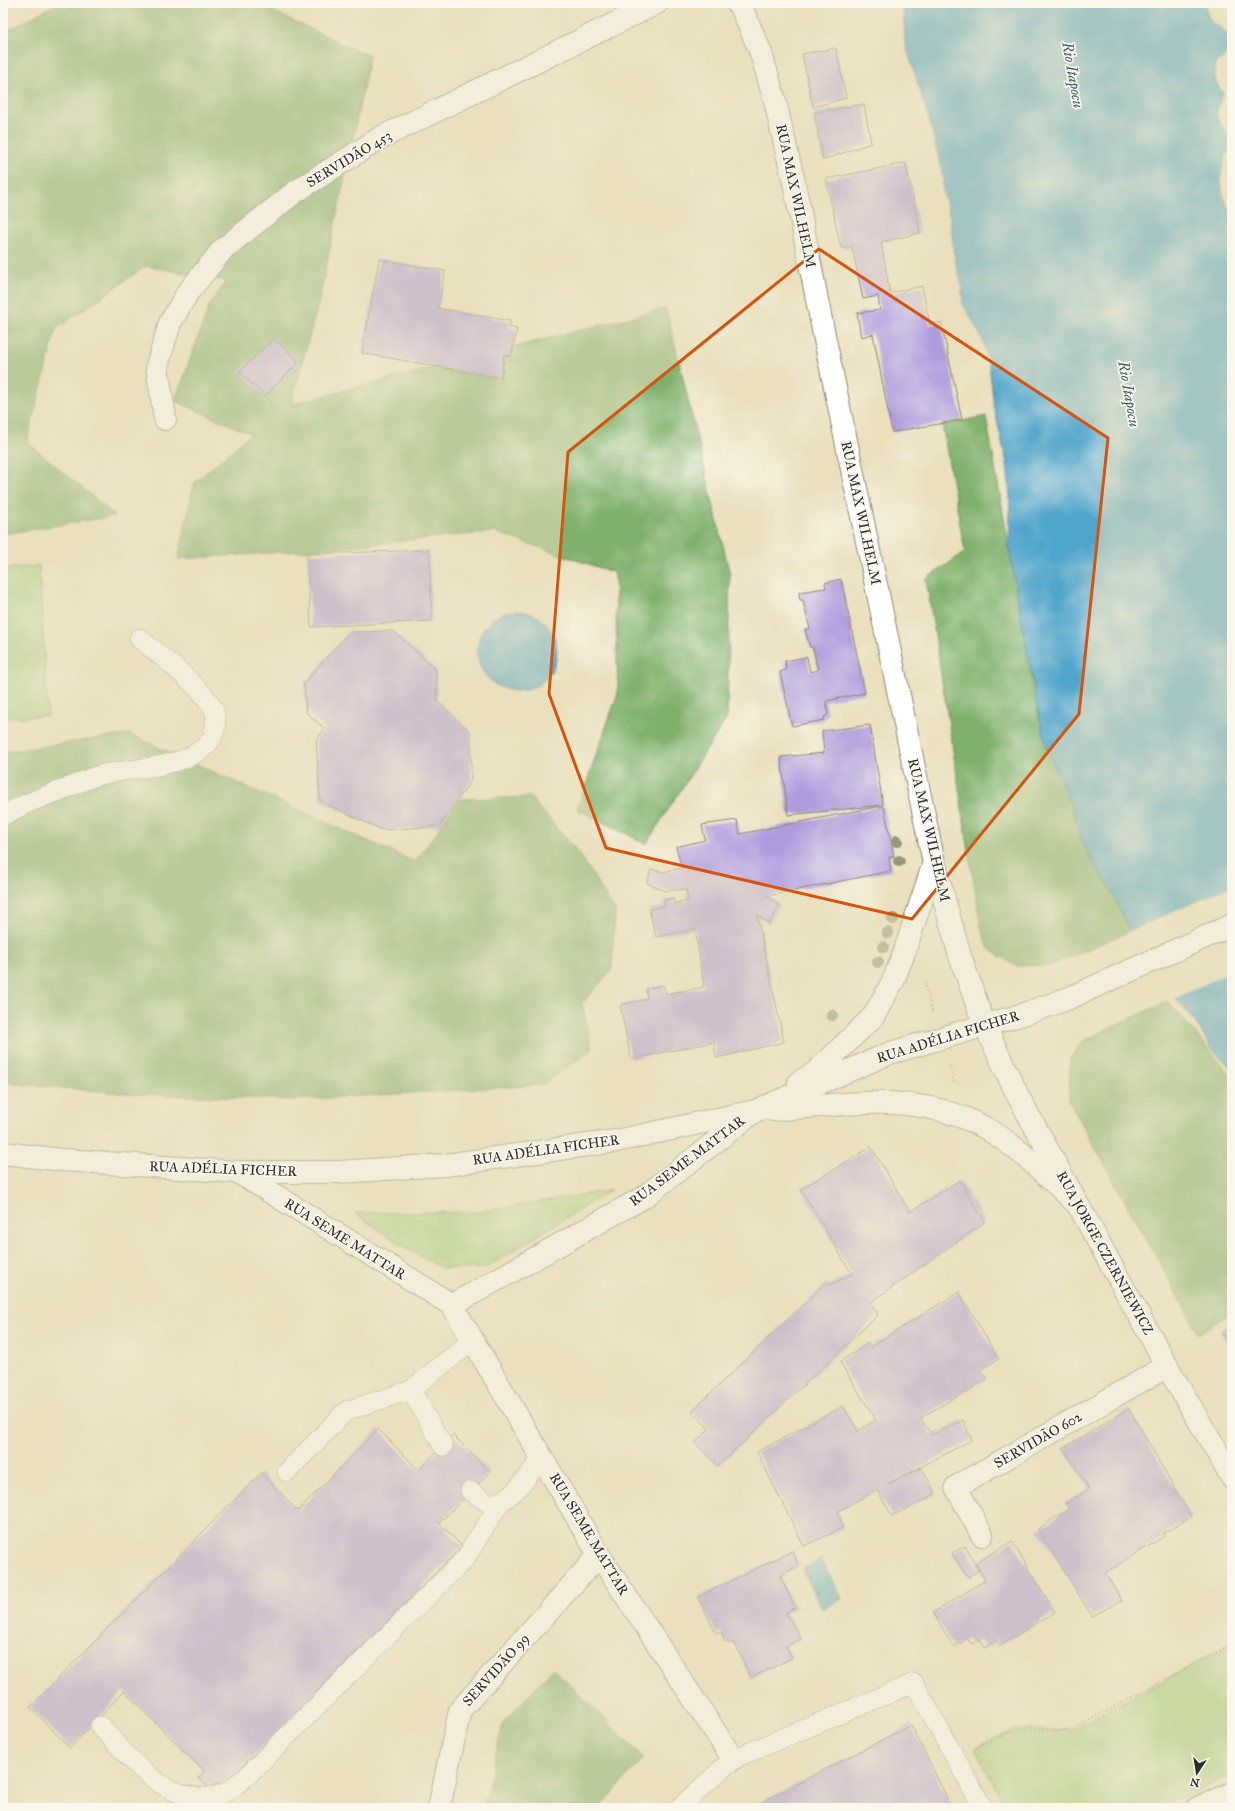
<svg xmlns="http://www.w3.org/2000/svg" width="1235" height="1811" viewBox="0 0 1235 1811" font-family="'IM FELL Great Primer',serif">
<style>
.green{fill:#9fce7d;stroke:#657c54}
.forest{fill:#7fb16c;stroke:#556e4c}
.water{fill:#4fa4cb;stroke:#3d687b}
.pier{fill:#eae0bd}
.building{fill:#af9cde}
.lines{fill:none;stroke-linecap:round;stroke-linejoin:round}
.lane-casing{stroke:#8a8674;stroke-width:20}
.street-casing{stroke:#8a8674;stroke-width:24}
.secondary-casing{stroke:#8a8674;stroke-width:24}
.highway-casing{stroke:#8a8674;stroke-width:24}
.path{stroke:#8a8674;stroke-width:2.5;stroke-dasharray:1 3;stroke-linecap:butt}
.lane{stroke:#fff;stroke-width:19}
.street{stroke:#fff;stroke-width:22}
.secondary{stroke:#fff;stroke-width:22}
.highway{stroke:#fff;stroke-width:22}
.tree{fill:#94977a}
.marked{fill:none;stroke:#d5540f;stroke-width:3;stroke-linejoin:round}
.labels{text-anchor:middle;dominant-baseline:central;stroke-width:3.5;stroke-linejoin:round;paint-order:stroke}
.street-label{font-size:14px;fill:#2b2b2b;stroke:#fbf7ec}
.water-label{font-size:15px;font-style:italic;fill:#395b6b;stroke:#fbf7ec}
</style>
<rect width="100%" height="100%" fill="#fbf7ec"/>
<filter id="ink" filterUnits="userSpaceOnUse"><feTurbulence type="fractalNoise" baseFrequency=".025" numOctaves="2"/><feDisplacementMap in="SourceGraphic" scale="8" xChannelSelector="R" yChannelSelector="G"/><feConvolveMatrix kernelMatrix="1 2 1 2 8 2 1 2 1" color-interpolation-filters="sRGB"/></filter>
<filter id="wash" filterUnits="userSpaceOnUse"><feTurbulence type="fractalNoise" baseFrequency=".012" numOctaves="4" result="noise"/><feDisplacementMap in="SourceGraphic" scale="16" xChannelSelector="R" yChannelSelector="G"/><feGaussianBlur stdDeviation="0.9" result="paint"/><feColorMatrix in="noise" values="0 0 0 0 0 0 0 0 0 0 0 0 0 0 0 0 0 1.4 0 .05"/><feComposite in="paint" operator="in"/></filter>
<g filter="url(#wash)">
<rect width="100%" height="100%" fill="#eae0bd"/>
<!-- green -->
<path class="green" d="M39 566 48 716 3 718V568Z
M611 1190 487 1267 467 1269 443 1268 417 1255 354 1213 478 1212Z
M1232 1644V1774L1160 1808H1006L975 1748 1014 1730H1071Z"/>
<!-- forest -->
<path class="forest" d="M58 3H255L362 53 370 55 319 301 291 404 666 308 730 574 727 718 646 844 577 809 618 693 615 573 494 532 302 551 178 559 194 483 251 434 175 401 210 304 226 281 146 266 56 329 27 442 116 516 3 534V33Z
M986 416 1033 682 1048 750 1076 818 1083 843 1094 866 1107 882 1114 895 1130 931 1052 965 1016 966 989 949 981 928 926 579 965 552 942 425Z
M129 734 415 862 460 799 530 797 579 853 615 911 612 969 582 1004 592 1050 542 1085 298 1100 134 1094 3 1083V752Z
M1168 1001 1232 1077V1311L1199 1334 1069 1101 1070 1058 1084 1040Z
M553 1668 644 1758 599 1808H483L503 1723Z"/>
<!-- water -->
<path class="water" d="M903 3H1209L1206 7C1209 28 1220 24 1232 38 1232 50 1226 57 1216 63 1214 76 1214 82 1223 93 1220 101 1213 114 1219 122 1223 128 1230 132 1230 141 1230 147 1226 155 1224 162 1218 181 1222 198 1232 215V887L1130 931 1114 895 1107 882 1094 866 1083 843 1076 818 1048 750 1040 722 1009 549 1010 498 1007 464 994 407 989 364 982 338 963 304 961 282 955 261 950 219 943 191V178L932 129 905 43Z
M477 651a40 40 0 1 1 80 0a40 40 0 1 1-80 0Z
M1232 964V1069L1211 1049 1200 1029 1170 991Z
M821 1559 842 1599 822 1609 802 1569Z"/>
<!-- pier -->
<path class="pier" d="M1232 886V889L1131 933 1128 932Z
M1232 962V971L1173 999 1169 992 1170 989Z"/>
<g id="blocks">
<!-- building -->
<path class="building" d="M836 48 846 98 813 107 802 54Z
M864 104 871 143 823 160 814 113Z
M906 163 920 233 881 242 890 293 922 286 930 325 941 322 962 420 892 432 873 334 861 337 857 313 880 310 878 296 863 299 852 247 841 248 826 179Z
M379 259 445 271 438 308 510 321 509 327 517 329 511 356 504 355 501 378 362 353Z
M274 338 299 362 265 396 239 372Z
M429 550 432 621 311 627 307 554Z
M841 579 865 693 826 701 828 715 824 717V720L792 726 780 672 786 670 785 661 807 657 810 672 818 670 813 648 810 647 805 629H810L803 600H800L799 592 826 588 825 583Z
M393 631 436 669 437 701 471 732V780L440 826 382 830 320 801 316 740 325 729 306 712 304 683 349 632Z
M870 725 883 805 788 815 781 757 824 753 822 731Z
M876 807H884L894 856 889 857 891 871 767 896 780 905 769 924 757 915 784 1042 716 1058 714 1042 631 1059 620 1005 647 999 646 989 663 985 666 994 704 987 695 929 656 937 649 909 665 906 664 900 673 898 674 903 688 901 686 889 665 891 647 883 651 869 663 872 682 868 676 847 705 840 702 825 737 820 740 834Z
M871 1147 910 1212 960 1180 985 1222 871 1302 878 1315 718 1466 695 1443 709 1429 692 1411 826 1283 830 1285 852 1274 801 1189Z
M959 1292 999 1359 980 1370 987 1379 920 1418 932 1435 963 1420 972 1440 886 1485 922 1468 936 1494 892 1516 877 1490 838 1511 843 1528 804 1546 757 1452 843 1406 858 1431 876 1420 840 1362 868 1343 870 1347Z
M1232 1325V1350L1221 1333Z
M1129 1409 1191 1517 1164 1533 1165 1536 1105 1573 1122 1601 1092 1616 1038 1529 1069 1509 1065 1503 1089 1489 1063 1448Z
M378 1429 419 1470 453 1435 490 1472 439 1523 462 1546 222 1787 217 1782 210 1789 198 1778 204 1771 124 1691 70 1748 30 1707 261 1473 298 1511Z
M1012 1541 1055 1612 999 1646 997 1641 985 1648 980 1640 972 1644 967 1639 954 1647 933 1613 985 1580 976 1563Z
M965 1546 978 1570 968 1578 952 1553Z
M792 1551 799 1566 780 1576 795 1608 786 1612 801 1639 786 1646 792 1658 751 1678 735 1644 724 1641 722 1632 716 1633 698 1597Z
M911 1725 952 1808H750Z"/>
</g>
</g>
<g filter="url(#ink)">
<use href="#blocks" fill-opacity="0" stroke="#8a8674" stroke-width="1"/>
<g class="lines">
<!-- lane casing -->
<g class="lane-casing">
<path id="lane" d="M3 816C22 804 43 797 64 789 76 785 88 778 100 775 135 766 224 770 215 714 212 694 155 652 139 638
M411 1390 443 1446
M287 1472 346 1411 411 1390 473 1340
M470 1491C476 1494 483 1501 489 1503 509 1507 530 1472 542 1458
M100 1726C132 1760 170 1811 223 1794 231 1790 238 1783 245 1778L464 1560 500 1503
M679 1808 733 1759 914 1683 983 1808"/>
</g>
<!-- street casing -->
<g class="street-casing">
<path id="street" d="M165 419 157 366 170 323 188 292 223 249 295 192 380 138 657 3
M238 1172 452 1305 599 1555 733 1759
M452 1305 644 1197 755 1111
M982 1535 956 1487 1167 1366
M439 1808 460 1710 599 1555
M1198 1808 1232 1793"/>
</g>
<!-- secondary casing -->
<g class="secondary-casing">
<path id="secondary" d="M737 3 742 9 761 53 775 101 795 187 823 330 934 863 960 956 984 1024 1018 1096 1167 1366 1232 1478"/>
</g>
<!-- highway casing -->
<g class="highway-casing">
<path id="highway" d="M799 1082 816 1072 873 1017 893 981 904 953 934 863
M772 1110C850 1104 927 1089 997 1135 1026 1154 1051 1180 1077 1204
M3 1153 63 1160 238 1172H339L445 1165 616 1141 755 1111 890 1053 1024 1014 1067 999 1232 925"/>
</g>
<!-- path -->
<path class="path" d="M924 983 932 1011
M949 1066 955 1084
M979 1746 1014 1730H1071L1232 1644"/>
<!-- lane -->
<use href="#lane" class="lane"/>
<!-- street -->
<use href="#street" class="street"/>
<!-- secondary -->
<use href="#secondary" class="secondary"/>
<!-- highway -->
<use href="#highway" class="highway"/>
</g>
<!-- trees -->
<g class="tree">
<circle cx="897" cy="841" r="6"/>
<circle cx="899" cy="861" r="6"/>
<circle cx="893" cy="919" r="6"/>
<circle cx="888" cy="933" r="6"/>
<circle cx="883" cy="947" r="6"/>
<circle cx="878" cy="962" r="6"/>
<circle cx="832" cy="1015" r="6"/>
</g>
</g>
<!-- marked area -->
<path d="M0 0H1235V1811H0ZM819 249 1108 438 1079 714 912 919 606 848 549 694 568 452Z" fill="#eae0bd" fill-opacity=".55" fill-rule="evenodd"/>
<path class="marked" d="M819 249 1108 438 1079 714 912 919 606 848 549 694 568 452Z"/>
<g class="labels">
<!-- street labels -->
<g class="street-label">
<text transform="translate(349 159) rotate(-31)">SERVIDÃO 453</text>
<text transform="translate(796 196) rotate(78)">RUA MAX WILHELM</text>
<text transform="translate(861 513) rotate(78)">RUA MAX WILHELM</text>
<text transform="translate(929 830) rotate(77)">RUA MAX WILHELM</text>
<text transform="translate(948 1037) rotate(-17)">RUA ADÉLIA FICHER</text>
<text transform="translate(546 1150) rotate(-8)">RUA ADÉLIA FICHER</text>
<text transform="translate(687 1161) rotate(-37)">RUA SEME MATTAR</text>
<text transform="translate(223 1169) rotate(2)">RUA ADÉLIA FICHER</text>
<text transform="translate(345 1239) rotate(32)">RUA SEME MATTAR</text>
<text transform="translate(1105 1253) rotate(61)">RUA JORGE CZERNIEWICZ</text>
<text transform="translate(1038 1440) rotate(-30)">SERVIDÃO 602</text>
<text transform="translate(589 1534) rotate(59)">RUA SEME MATTAR</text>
<text transform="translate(496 1670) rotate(-48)">SERVIDÃO 99</text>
</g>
<!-- water labels -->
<g class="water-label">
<text transform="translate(1073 75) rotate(80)">Rio Itapocu</text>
<text transform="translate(1129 394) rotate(80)">Rio Itapocu</text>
</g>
</g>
<!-- margin -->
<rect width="1235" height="1811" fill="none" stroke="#fbf7ec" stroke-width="16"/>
<!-- north arrow -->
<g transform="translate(1197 1773) rotate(192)" stroke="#fbf7ec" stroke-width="3" paint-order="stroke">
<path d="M0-3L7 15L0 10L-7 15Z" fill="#2b2b2b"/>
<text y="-6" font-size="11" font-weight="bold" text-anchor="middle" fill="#2b2b2b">N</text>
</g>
</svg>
